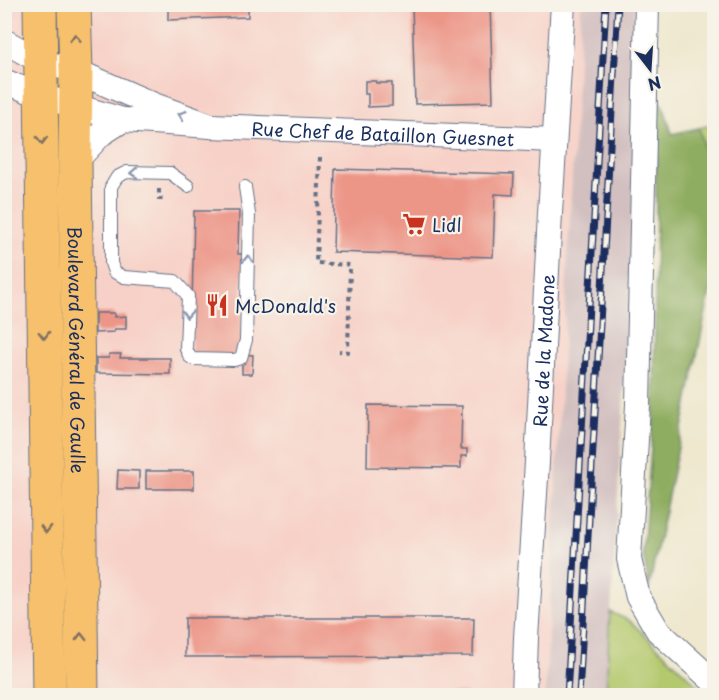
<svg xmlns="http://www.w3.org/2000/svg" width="719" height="700" viewBox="0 0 719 700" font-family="'Playpen Sans',sans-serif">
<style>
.built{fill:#f7d1c7}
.industrial{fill:#d2bfc0}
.green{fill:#b4c96e;stroke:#687c66;stroke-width:1.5}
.forest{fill:#8fad61;stroke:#556e60;stroke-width:1.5}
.building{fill:#ec9688}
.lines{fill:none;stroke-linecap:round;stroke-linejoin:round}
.lane-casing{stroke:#657086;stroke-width:14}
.street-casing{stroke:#657086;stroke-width:26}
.primary-casing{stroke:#657086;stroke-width:35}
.path{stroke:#657086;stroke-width:4;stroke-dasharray:4.5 4.5;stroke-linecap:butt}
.lane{stroke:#fff;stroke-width:12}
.street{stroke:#fff;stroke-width:24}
.primary{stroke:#f7c06c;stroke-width:33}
.rail-casing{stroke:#1b2f5e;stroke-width:7}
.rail{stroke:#f7f3e8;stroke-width:4.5;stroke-dasharray:14;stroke-linecap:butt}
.oneway{stroke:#7e7064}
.oneway2{stroke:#8d97ae}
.labels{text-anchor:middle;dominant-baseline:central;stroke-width:4.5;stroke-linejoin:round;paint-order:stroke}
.street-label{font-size:18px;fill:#1b2f5e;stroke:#f7f3e8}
.poi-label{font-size:18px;fill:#1b2f5e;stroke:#f7f3e8;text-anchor:start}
</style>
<rect width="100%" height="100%" fill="#f7f3e8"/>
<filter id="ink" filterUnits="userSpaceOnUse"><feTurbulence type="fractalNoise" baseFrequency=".0167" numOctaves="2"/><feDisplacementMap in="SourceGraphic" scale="12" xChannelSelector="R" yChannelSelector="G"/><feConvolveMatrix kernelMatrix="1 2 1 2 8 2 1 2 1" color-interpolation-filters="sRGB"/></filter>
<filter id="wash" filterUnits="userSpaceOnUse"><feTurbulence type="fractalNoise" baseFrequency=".008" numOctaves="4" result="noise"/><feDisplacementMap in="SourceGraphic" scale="24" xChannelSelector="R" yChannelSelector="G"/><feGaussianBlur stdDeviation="1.35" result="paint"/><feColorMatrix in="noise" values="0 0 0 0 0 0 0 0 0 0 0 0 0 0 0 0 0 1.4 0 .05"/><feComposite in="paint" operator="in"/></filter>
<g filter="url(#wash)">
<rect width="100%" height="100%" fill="#efe8cf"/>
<!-- built -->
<path class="built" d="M4 5H581L545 695H5Z"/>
<!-- industrial -->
<path class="industrial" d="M581 5H635L634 225 606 695 545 696Z"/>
<!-- green -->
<path class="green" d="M714 124V183H713L699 128Z
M610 612 630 621 708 695H606Z"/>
<!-- forest -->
<path class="forest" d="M657 93 666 114 672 134 699 128 713 183H714V273L649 588 643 553 654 409Z"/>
<g id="blocks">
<!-- building -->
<path class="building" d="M412 4H490L493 102 415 104Z
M168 5H248V17L168 20Z
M365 81H376V83H392V106L368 107V94H365Z
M335 169 514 174 513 195 495 194 493 257 333 252Z
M194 211H239L238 254H243L241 357 191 356Z
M95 313H114V317L126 316V329H114V332L95 333Z
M109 354H121L120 358H170V374L96 373V358H109Z
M242 354 253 355 252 374H242Z
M368 405 462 406 461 449H467V456H461V468L367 467Z
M118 470 139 471V489H117Z
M146 471H194V489H146Z
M185 618H474L473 656 185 657Z
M466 692V696H386V693Z"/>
</g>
</g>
<g filter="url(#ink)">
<use href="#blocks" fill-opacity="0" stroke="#657086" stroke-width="1.5"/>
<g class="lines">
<!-- lane casing -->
<g class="lane-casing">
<path id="lane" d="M188 186 170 173 127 172 117 177 111 187V263L114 272 124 277 175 281 188 296 186 349 190 357 193 359 234 360 241 358 246 340 249 214 245 187"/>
</g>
<!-- street casing -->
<g class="street-casing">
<g id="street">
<path d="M647 4 638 405 629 559 638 597 658 631 714 682"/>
<path d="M4 41 40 61 76 71 154 105 211 126 123 120 101 134 75 162"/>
<path d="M4 81 41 96 123 120"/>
<path id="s1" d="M211 126 554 140"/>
<path id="s2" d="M524 696 526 638 537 462 550 213 563 4"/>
</g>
</g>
<!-- primary casing -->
<g class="primary-casing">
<g id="primary">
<path d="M40 4 49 696"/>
<path id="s3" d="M74 4 76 71 75 162 82 696"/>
</g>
</g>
<!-- path -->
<path class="path" d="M320 157 316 263 350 265 348 352 339 351
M159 189V199H167"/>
<!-- lane -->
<use href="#lane" class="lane"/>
<!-- street -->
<use href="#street" class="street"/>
<!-- primary -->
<use href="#primary" class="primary"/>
<!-- rail casing -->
<g class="rail-casing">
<path id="rail" d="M567 696 606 4
M579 696 618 4"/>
</g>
<!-- rail -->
<use href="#rail" class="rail"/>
</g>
<!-- one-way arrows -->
<defs><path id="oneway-chevron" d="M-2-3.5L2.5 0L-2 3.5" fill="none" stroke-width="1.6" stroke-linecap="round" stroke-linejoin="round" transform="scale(1.5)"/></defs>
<g class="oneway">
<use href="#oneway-chevron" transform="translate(75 38) rotate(-92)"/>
<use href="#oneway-chevron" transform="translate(42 140) rotate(89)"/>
<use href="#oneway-chevron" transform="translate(44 335) rotate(89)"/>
<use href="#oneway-chevron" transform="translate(46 529) rotate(89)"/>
<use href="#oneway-chevron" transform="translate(81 637) rotate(-91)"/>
</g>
<g class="oneway2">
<use href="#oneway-chevron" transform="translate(182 115) rotate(-160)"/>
<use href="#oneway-chevron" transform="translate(134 173) rotate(177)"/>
<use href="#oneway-chevron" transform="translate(248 259) rotate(-89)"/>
<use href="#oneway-chevron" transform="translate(187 314) rotate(92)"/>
</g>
</g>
<!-- icons -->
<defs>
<g id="supermarket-bare" transform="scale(1.8)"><path d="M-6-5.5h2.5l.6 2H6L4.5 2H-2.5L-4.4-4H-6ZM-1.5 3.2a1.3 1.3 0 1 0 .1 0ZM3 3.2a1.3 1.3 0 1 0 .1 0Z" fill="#c8321e" stroke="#f7f3e8" stroke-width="2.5" paint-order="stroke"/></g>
<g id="restaurant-bare" transform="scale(1.8)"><path d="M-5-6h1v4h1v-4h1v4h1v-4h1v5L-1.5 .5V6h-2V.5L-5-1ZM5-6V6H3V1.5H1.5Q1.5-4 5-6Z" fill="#c8321e" stroke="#f7f3e8" stroke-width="2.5" paint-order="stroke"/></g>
</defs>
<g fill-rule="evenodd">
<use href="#supermarket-bare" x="414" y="224"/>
<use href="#restaurant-bare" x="217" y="305"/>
</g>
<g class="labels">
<!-- street labels -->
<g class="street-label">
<text stroke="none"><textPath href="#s1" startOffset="172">Rue Chef de Bataillon Guesnet</textPath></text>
<text stroke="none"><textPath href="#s3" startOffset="346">Boulevard Général de Gaulle</textPath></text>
<text stroke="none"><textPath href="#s2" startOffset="346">Rue de la Madone</textPath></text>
</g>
<!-- poi labels -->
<g class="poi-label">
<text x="432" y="224">Lidl</text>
<text x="235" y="305">McDonald's</text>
</g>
</g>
<!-- margin -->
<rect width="719" height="700" fill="none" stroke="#f7f3e8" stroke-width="24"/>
<!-- north arrow -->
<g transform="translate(650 69) rotate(163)" stroke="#f7f3e8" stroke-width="4.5" paint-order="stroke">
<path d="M0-4.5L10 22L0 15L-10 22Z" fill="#1b2f5e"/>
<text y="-9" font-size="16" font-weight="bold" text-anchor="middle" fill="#1b2f5e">N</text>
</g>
</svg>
